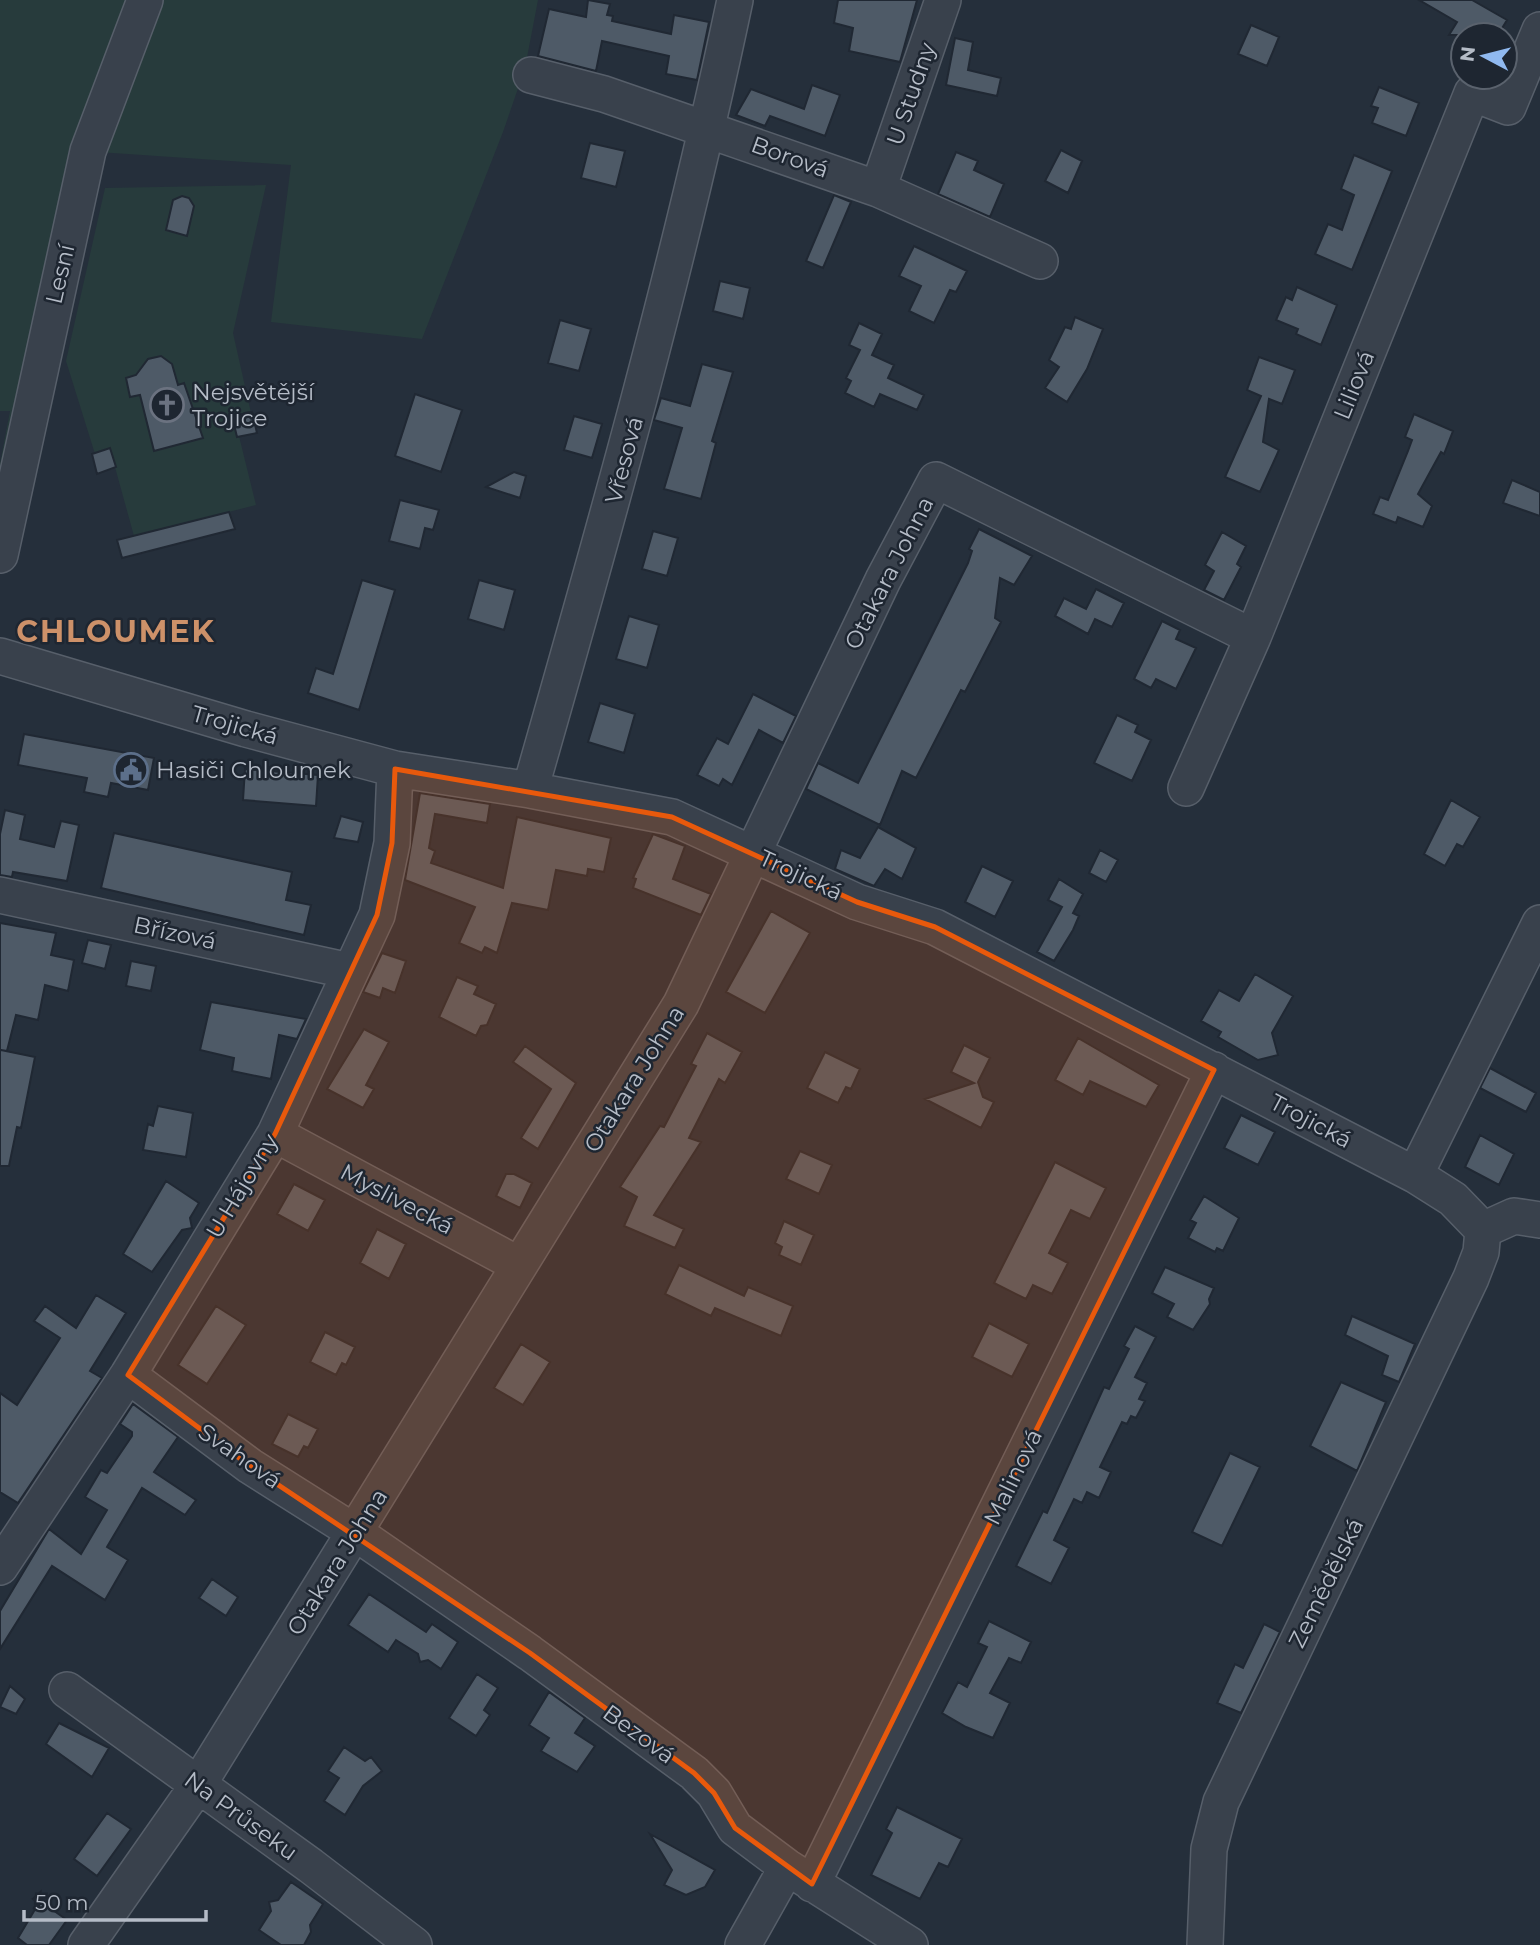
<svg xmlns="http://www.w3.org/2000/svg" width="1540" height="1945" viewBox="0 0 1540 1945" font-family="Montserrat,sans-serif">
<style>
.green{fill:#273b3c;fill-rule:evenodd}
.building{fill:#4e5a67;stroke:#202833;stroke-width:2}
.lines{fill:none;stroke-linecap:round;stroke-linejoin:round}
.minor-casing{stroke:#575f6a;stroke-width:38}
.minor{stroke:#39414c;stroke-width:35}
.marked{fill:#e8590c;fill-opacity:0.2;stroke:#e8590c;stroke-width:5;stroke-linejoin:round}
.labels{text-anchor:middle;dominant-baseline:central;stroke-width:5;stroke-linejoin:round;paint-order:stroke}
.street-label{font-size:23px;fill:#b5bcc7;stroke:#1e2631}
.poi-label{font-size:23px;fill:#b5bcc7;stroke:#1e2631;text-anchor:start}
.district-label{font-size:30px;font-weight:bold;letter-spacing:2px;fill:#cd9169;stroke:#1e2631}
</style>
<rect width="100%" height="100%" fill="#252f3b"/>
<!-- green -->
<path class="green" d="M0 0H538L525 68 503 132 422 339 271 322 291 165 69 150 0 494V464L10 411H0Z
M266 185 233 333 251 413 239 436 256 505 134 536 110 449 95 454 66 361 105 188ZM182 196 189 198 194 206 186 235 166 230 173 201ZM161 356 172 364 178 385 203 438 154 451 144 401 140 395 130 397 127 378 143 373Z"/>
<!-- building -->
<path class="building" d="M588 0 610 4 607 15 613 16 612 21 671 34 674 15 709 22 697 80 666 74 669 56 602 41 596 71 538 56 549 9 586 17Z
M838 0H917L900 62 849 51 853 28 834 23Z
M1419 0H1472L1507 20 1498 35H1449L1457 22Z
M1251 25 1279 37 1267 66 1238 54Z
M955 38 973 42 968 70 1001 78 997 96 946 85Z
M812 85 840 95 825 136 770 116 765 126 736 115 751 89 804 109Z
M1379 87 1419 103 1406 136 1372 123 1378 108 1371 106Z
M590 143 625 151 616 187 581 178Z
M1061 150 1082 161 1068 193 1045 181Z
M956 152 978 161 974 170 1004 184 990 217 938 194Z
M1354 155 1392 171 1352 270 1315 254 1328 224 1342 230 1354 195 1341 189Z
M834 195 851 202 823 268 806 261Z
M182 196 189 198 194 206 187 236 166 230 173 200Z
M914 246 967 271 956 292 950 290 934 323 909 311 921 286 899 276Z
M720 281 750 288 743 319 713 311Z
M1297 287 1337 305 1321 345 1296 334 1298 329 1276 320 1286 297 1292 300Z
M1075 317 1103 329 1087 369 1067 402 1045 388 1059 367 1049 360 1065 327 1071 329Z
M560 320 591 329 579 371 548 363Z
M859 323 882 334 872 355 894 365 888 378 924 395 917 410 880 394 874 407 845 393 851 381 846 378 860 350 849 345Z
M161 356 172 364 178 385 184 383 203 438 154 451 140 395 130 397 126 378 136 375 148 359Z
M1259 357 1295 370 1282 404 1269 399 1263 442 1279 450 1260 492 1225 477 1261 396 1247 390Z
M702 364 733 372 712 441 716 443 701 499 664 489 682 428 654 420 661 398 690 406Z
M415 394 462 410 441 472 395 456Z
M252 412 257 433 237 437 232 416Z
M1414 414 1453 431 1444 454 1441 452 1418 494 1432 506 1423 527 1398 517 1396 523 1373 514 1380 497 1388 500 1408 451 1412 440 1405 437Z
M574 416 602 424 592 458 564 450Z
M110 448 116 467 97 474 92 454Z
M514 472 526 476 520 498 486 487Z
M1512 480 1540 492V516L1503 503Z
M400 500 439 510 433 530 425 528 420 549 389 541Z
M229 512 235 529 122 558 117 540Z
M979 529 1032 556 1014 585 1000 578 995 618 1001 622 965 692 961 690 916 778 902 771 880 825 806 789 818 763 858 783 968 563 972 551 969 549Z
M653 531 678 538 667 576 642 569Z
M1222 532 1246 546 1237 564 1241 567 1224 600 1204 590 1214 571 1205 565Z
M362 580 395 590 359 710 308 693 316 668 333 674Z
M479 580 515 590 504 630 468 619Z
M1096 589 1124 603 1112 627 1095 619 1088 634 1055 616 1064 598 1086 609Z
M629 616 659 625 647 668 616 659Z
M1162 621 1180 630 1176 639 1196 648 1176 689 1156 679 1151 688 1134 679Z
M753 694 796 716 783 743 759 730 732 785 723 779 719 786 697 775 717 738 728 744Z
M600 703 635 714 624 753 588 742Z
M1117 715 1138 725 1135 732 1151 740 1132 781 1094 763Z
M24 734 154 758 148 790 111 783 108 797 84 792 87 778 18 765Z
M245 769 318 775 316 806 243 800Z
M420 793 490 804 487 823 435 814 429 848 435 851 431 863 503 888 517 817 611 838 604 872 588 869 587 876 556 870 548 910 512 903 497 953 485 947 482 953 459 943 475 907 405 880Z
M1451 800 1480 817 1463 847 1457 844 1445 866 1424 854Z
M5 810 25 815 20 839 54 847 61 821 79 825 67 881 13 872 12 877 0 875V834Z
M341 816 363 822 358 842 334 838Z
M878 827 916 848 902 879 885 869 874 886 835 869 841 850 860 858Z
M114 833 292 872 286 900 311 905 304 935 101 888Z
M653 834 685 846 673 879 711 894 701 915 633 888 636 879 633 878Z
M1100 850 1118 860 1106 882 1089 873Z
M982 866 1013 881 995 917 965 902Z
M1059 879 1083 894 1073 913 1079 916 1073 930 1054 961 1037 952 1062 907 1048 900Z
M771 911 810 933 765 1013 726 992Z
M0 923 56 933 51 955 74 960 68 991 45 985 38 1020 16 1015 7 1051 1 1050 35 1057 21 1128 17 1127 9 1166H0Z
M88 940 111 945 105 969 82 963Z
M382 953 406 961 395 993 383 988 380 998 363 992Z
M131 961 156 966 151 991 126 986Z
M1255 974 1293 996 1272 1033 1278 1055 1258 1060 1218 1037 1221 1032 1201 1021 1219 990 1239 1001Z
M457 977 478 986 474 994 496 1004 487 1025 481 1026 476 1036 439 1017Z
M211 1002 306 1019 297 1039 279 1035 271 1079 232 1071 234 1058 200 1050Z
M364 1029 389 1042 366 1085 374 1089 363 1108 327 1089Z
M707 1033 742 1052 725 1083 719 1079 689 1138 701 1142 654 1215 684 1229 675 1248 624 1226 637 1197 620 1187 660 1126 664 1127 696 1066 691 1064Z
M1078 1038 1159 1085 1146 1107 1090 1081 1083 1095 1055 1080Z
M964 1045 990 1058 978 1082 983 1097 994 1102 981 1128 925 1099 974 1083 951 1072Z
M525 1046 576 1083 538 1149 521 1138 551 1089 513 1062Z
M825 1052 860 1069 851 1089 846 1087 838 1103 807 1088Z
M1490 1068 1536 1093 1526 1112 1480 1088Z
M158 1106 193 1113 186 1157 143 1150 148 1124 153 1126Z
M1241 1115 1275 1132 1258 1165 1224 1148Z
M1480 1135 1514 1154 1499 1185 1465 1167Z
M800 1151 832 1165 819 1194 786 1179Z
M1055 1162 1106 1188 1090 1219 1071 1210 1049 1253 1068 1263 1052 1294 1033 1285 1026 1299 994 1283Z
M506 1174H514L532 1183 520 1208 496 1196Z
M166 1181 199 1203 190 1218 192 1228 182 1230 152 1272 123 1254Z
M294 1184 325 1200 308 1231 277 1214Z
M1204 1196 1239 1218 1223 1251 1217 1248 1215 1252 1188 1238 1196 1223 1190 1220Z
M784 1221 814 1235 801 1265 779 1255 782 1247 775 1243Z
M377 1229 406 1244 389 1279 360 1263Z
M679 1265 744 1296 748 1287 793 1306 781 1336 715 1308 711 1316 665 1294Z
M1165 1267 1214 1288 1209 1299 1210 1304 1193 1330 1167 1317 1174 1304 1152 1293Z
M96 1295 126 1313 90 1371 102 1378 18 1503 0 1492V1393L17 1405 60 1338 34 1321 45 1306 76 1328Z
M216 1306 246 1325 207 1384 178 1365Z
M1352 1316 1415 1344 1399 1382 1382 1375 1388 1356 1345 1335Z
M989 1323 1029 1344 1012 1377 972 1357Z
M1135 1326 1156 1337 1135 1377 1147 1383 1139 1399 1145 1401 1136 1418 1131 1416 1127 1424 1122 1422 1100 1467 1111 1472 1099 1498 1087 1492 1082 1503 1074 1499 1054 1540 1069 1548 1051 1584 1016 1566 1043 1511 1047 1513 1104 1387 1109 1389 1129 1349 1124 1346Z
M325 1332 355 1347 346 1365 342 1363 336 1375 310 1362Z
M521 1344 550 1362 523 1405 494 1388Z
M1341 1382 1386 1402 1357 1471 1310 1446Z
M133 1404 178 1437 154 1472 196 1500 185 1515 142 1488 107 1547 128 1560 105 1600 52 1566 0 1649V1611L49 1529 81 1554 107 1510 85 1497 101 1470 107 1473 132 1436V1432L120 1424Z
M288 1414 318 1429 308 1448 304 1446 298 1457 272 1444Z
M1230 1453 1260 1467 1222 1546 1192 1532Z
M212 1579 238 1597 226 1616 199 1598Z
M369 1594 426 1632 432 1624 458 1642 441 1669 428 1660 420 1662 418 1654 396 1640 388 1652 348 1625Z
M989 1621 1031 1642 1021 1663 1009 1658 990 1693 1010 1703 993 1738 966 1727 942 1713 958 1682 967 1687 987 1647 978 1643Z
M1264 1624 1280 1632 1241 1713 1217 1703 1235 1664 1243 1668Z
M477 1674 498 1688 484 1710 490 1715 476 1736 449 1718Z
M10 1686 25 1699 16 1714 0 1707Z
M549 1692 585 1718 575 1733 595 1746 577 1772 541 1751 549 1738 529 1725Z
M59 1723 109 1748 92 1777 46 1744Z
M344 1747 365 1761 371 1757 382 1771 363 1786 345 1815 324 1801 339 1778 328 1771Z
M897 1807 962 1839 948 1867 939 1863 920 1899 871 1875 892 1833 886 1829Z
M107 1813 131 1829 97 1876 74 1859Z
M650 1834 715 1870 705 1887 686 1895 664 1885 672 1870Z
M291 1882 323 1904 310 1925 311 1932 304 1945H281L259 1930 271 1911 269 1902 278 1900Z
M40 1901 67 1920 49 1945H27L18 1938Z"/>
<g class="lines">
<!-- minor casing -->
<g class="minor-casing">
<path id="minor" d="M531 75 604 94 878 189 1040 261
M878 189 943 0
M0 555 88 151 145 0
M0 656 246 729 395 769 530 790 672 817 857 902 935 927 1415 1175 1453 1199 1483 1230
M1186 788 1253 637 1472 93 1508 107 1540 30
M530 790C605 528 679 266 735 0
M0 895 350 971
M275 1134 519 1265
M1415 1175 1540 923
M1483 1230 1514 1216 1540 1220
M128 1375 250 1466 356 1533 530 1653 694 1773 714 1793 735 1828 787 1867 910 1945
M0 1567 128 1375 275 1134 377 915 392 843 395 769
M67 1690 311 1866 414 1945
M812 1884 1214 1070
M86 1945 198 1785 681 1004 883 580 936 480 1253 637
M743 1945 787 1867
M1205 1945 1209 1849 1221 1802 1471 1278 1481 1252 1483 1230"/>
</g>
<!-- minor -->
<use href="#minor" class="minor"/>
</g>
<!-- marked area -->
<path class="marked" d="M395 769 672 817 857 902 935 927 1214 1070 812 1884 735 1828 714 1793 694 1773 530 1653 250 1466 128 1375 275 1134 377 915 392 843Z"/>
<!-- icons -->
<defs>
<g id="church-ring" transform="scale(1.75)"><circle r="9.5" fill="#1e2631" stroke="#6b7280" stroke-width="1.5"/><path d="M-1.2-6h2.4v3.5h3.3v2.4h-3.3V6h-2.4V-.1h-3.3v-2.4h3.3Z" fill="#6b7280"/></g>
<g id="civic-ring" transform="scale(1.75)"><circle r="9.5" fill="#1e2631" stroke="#5c6f8a" stroke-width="1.5"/><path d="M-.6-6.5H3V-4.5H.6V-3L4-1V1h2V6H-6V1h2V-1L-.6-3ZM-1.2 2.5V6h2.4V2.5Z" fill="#5c6f8a"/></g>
</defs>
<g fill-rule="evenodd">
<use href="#church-ring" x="167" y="405"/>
<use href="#civic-ring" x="131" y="770"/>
</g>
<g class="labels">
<!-- street labels -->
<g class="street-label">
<text transform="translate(911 94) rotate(-71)">U Studny</text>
<text transform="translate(790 157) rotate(20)">Borová</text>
<text transform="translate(60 274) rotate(-77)">Lesní</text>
<text transform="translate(1354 385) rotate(-68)">Liliová</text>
<text transform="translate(624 460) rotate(-75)">Vřesová</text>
<text transform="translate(889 573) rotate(-63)">Otakara Johna</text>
<text transform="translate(235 725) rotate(16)">Trojická</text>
<text transform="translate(801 875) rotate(25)">Trojická</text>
<text transform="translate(175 933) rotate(12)">Břízová</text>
<text transform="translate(634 1079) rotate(-58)">Otakara Johna</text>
<text transform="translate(1311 1121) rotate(28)">Trojická</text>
<text transform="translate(242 1186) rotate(-59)">U Hájovny</text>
<text transform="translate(397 1199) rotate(28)">Myslivecká</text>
<text transform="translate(240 1456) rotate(35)">Svahová</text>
<text transform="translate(1013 1477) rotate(-64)">Malinová</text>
<text transform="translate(337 1562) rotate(-58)">Otakara Johna</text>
<text transform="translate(1326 1583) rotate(-64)">Zemědělská</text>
<text transform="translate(639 1734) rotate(36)">Bezová</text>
<text transform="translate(241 1816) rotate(36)">Na Průseku</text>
</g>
<!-- poi labels -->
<g class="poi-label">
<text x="192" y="392">Nejsvětější<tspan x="192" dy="26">Trojice</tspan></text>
<text x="156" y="770">Hasiči Chloumek</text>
</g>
<!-- district labels -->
<g class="district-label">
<text x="116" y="631">CHLOUMEK</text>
</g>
</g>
<!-- north arrow -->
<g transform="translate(1484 56) rotate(277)"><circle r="33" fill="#1e2631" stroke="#5a626d" stroke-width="2"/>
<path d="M0-5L12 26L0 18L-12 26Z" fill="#90b9f0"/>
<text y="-10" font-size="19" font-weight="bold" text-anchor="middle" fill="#b5bcc7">N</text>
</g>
<!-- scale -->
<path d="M24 1910v10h182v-10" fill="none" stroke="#b5bcc7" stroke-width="3.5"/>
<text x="35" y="1910" font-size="21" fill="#b5bcc7" stroke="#1e2631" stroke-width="5" paint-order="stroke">50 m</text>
</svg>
